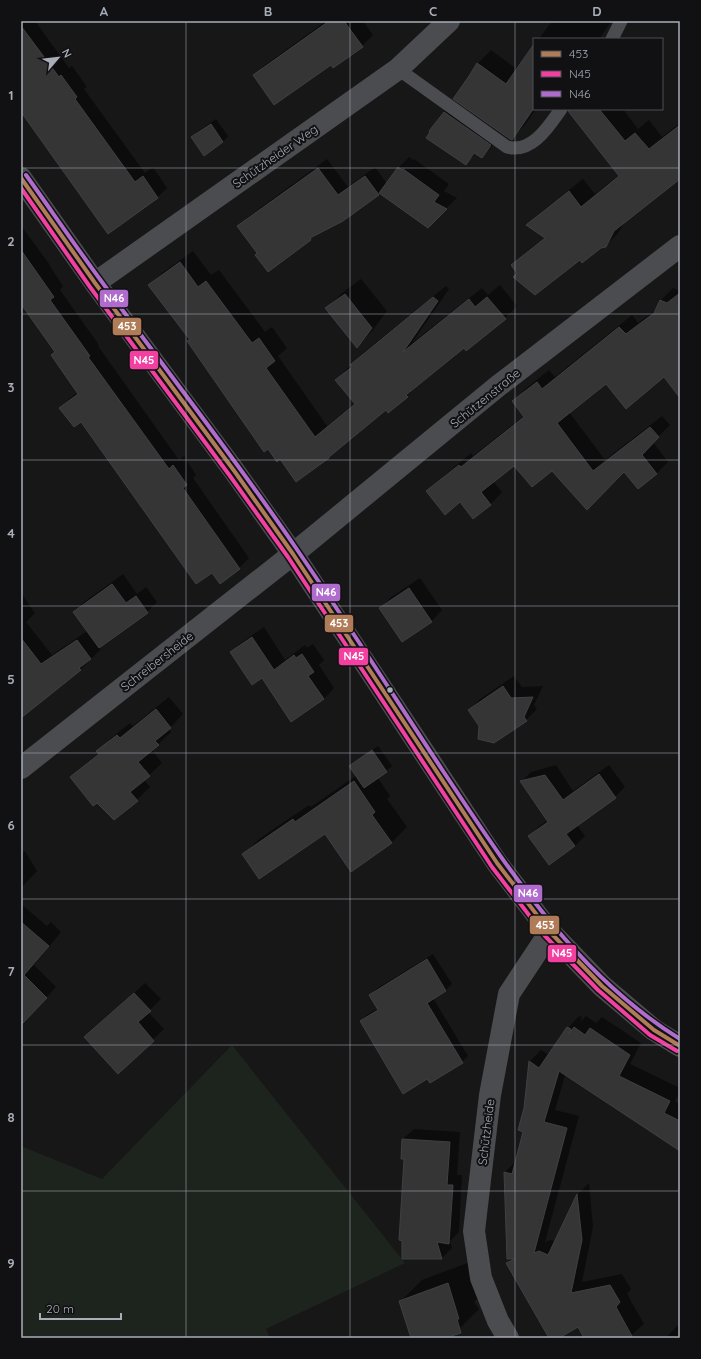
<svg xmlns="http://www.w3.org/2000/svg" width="701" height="1359" viewBox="0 0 701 1359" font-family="Quicksand,sans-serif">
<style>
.green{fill:#1d241e}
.shadow{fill:#0007}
.building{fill:#353536;stroke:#3f4043}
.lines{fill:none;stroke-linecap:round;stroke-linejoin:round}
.service{stroke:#4b4c50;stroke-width:13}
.minor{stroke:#4b4c50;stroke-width:22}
.bus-1-casing{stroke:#111113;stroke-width:7}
.bus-2-casing{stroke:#111113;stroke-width:7}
.bus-3-casing{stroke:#111113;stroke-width:7}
.bus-1{stroke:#b07c57;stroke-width:4}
.bus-2{stroke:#f240a1;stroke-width:4}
.bus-3{stroke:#b06ccc;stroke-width:4}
.grid{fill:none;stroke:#a8adb8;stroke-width:1;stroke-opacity:0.55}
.bus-dot{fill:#a8adb8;stroke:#111113;stroke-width:1.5}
.labels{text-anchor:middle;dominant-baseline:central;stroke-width:4;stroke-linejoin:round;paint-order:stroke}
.street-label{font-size:12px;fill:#a8adb8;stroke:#111113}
.line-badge{stroke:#111113;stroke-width:1.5}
.badge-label{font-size:11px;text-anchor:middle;font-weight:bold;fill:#fff}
.neatline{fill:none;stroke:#a8adb8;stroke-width:1.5}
.grid-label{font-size:13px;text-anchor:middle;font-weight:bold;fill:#a8adb8}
</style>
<rect width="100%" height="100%" fill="#171717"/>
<!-- green -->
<path class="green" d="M232 1045 405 1263 266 1329 270 1338H21V1146L102 1179Z"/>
<!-- shadow -->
<path class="shadow" d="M21 21H35L69 68 72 66 87 87 84 89 145 173 153 167 167 188 158 197 108 233 21 112Z
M326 21H363L373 35 362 46 333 66 331 64 254 75 265 65Z
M552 21H612L599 39H539Z
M534 46V109H536L525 125 512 138 477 64 491 50 517 69Z
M454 103 500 135 491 147 482 156 476 153 465 164 431 131 444 112Z
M569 109H623L638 129 649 120 662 137 680 123V178L625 221 619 232 606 246 580 258 518 273 513 265 526 252 545 237 528 225 541 212 583 179 595 194 619 175Z
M216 119 228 136 223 142 204 155 192 138 197 132Z
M409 157 413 160 414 159 449 184 444 191 457 198 428 226 380 193 315 235 268 271 258 253 239 226 248 217 327 159 348 187 375 167 387 184 398 168Z
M21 227H22L50 265H49L63 286 60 290 99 345 98 346 179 460 184 456 196 475 193 478 249 558 239 568 221 583 212 571 81 421 60 408 70 398 78 392 56 351 21 304Z
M193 251 211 275 219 270 265 332 272 327 287 348 278 356 327 426 355 403 336 380 363 353 446 286 449 289 412 343 482 288 488 295 500 285 517 306 505 318 466 349 464 347 419 383V384L407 396 387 409 329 457 189 341 191 339 150 285 162 273Z
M361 279 387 311 372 331 357 347 327 308 342 293Z
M673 288 680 291V377L664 376 606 383 569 412 605 460 662 416 670 425 653 442 668 462 656 474 624 471 587 508 552 469 514 464 493 481 502 492 491 504 474 518 460 501 427 491 439 480 471 453 473 456 525 415 513 401 525 389 549 370 555 377 632 315 638 323 657 309 661 300Z
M123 574 137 594 146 587 157 602 147 612 99 647 101 649 80 670 21 714V593L35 613 26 622 52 655 87 631 74 612 84 602Z
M420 578 442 610 432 621 402 641 381 608 391 597Z
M264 627 285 660 305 645 307 648 313 644 324 660 319 665 334 688 324 699 262 677 231 652 242 642Z
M514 676 522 687 543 686 534 705 537 709 526 720 480 726 469 710 480 699Z
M169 697 183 714 169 729 171 732 152 750 162 763 144 780 150 787 137 800 72 777 85 764 99 753 98 751 111 738 130 723 133 726Z
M378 746 392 766 378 778 390 796 387 799 407 827 391 843 326 833 244 854 259 839 309 805 311 807 357 775 350 766 356 761Z
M556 765 573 791 609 765 625 787 615 797 577 825 585 836 575 846 549 864 529 836 539 826 548 820 522 781 531 772Z
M25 851 37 871 21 888V854Z
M21 904 47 926 51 922 61 932 34 965 56 987 36 1009 21 1014Z
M433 954 452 984 446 990 433 998 468 1056 462 1062 427 1078 361 1021 367 1015 378 1008 370 995 376 989Z
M145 983 161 999 148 1012 164 1029 118 1072 96 1027Z
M579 1016 582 1017 580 1022 586 1016 596 1023 602 1017 641 1043 630 1064 680 1088V1092L675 1101 680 1104V1140L565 1075 555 1110 579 1116 545 1242 551 1240 555 1241 578 1194 589 1183 593 1227 582 1282 622 1274 631 1289 627 1294 644 1324 628 1338H586L579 1326 553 1338H550L507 1263 512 1258 505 1172 516 1161 524 1131 525 1108 530 1061 541 1050 549 1055 568 1028Z
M414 1129 460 1132 457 1175H462L459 1232 450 1241 452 1248 442 1258H403L405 1158H402L403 1139Z
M470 1262 480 1296 474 1302 479 1309 457 1331 436 1338H412L400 1302 422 1280Z
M678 1325 680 1326V1338H666Z"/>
<!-- building -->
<path class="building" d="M329 21H344L363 47 333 68 331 65 274 105 253 75Z
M21 26 59 77 61 75 77 97 75 99 135 182 143 176 158 198 108 234 21 112Z
M534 44V108L512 140 510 139 453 99 469 76 477 63 506 84Z
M569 109H599L625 141 635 133 649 149 680 125V179L614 231 606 247 601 248 582 263 580 260 535 295 513 277 517 273 511 265 545 238 526 225 569 191 581 207 619 176 568 111Z
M444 112 491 145 482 158 474 153 466 165 426 138 430 132 429 131Z
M211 124 223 142 204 156 191 137Z
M398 167 402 170 403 169 439 195 434 202 447 209 428 228 379 193Z
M318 168 338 195 365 176 379 195 343 221 310 238 311 240 268 272 255 255 257 253 237 226Z
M21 250 54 297 50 300 90 356 88 357 169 469 173 465 187 485 183 488 240 569 220 584 212 573 196 584 81 422 74 427 59 408 78 394 51 355 55 352 21 304Z
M180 262 198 287 206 281 252 343 259 338 275 361 266 368 315 437 355 404 335 380 352 367 350 365 433 297 438 301 403 352 469 299 475 307 487 297 506 319 466 351 464 348 406 395 408 397 388 413 386 410 329 457V458L296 482 280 459 277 462 268 449 264 452 187 341 190 340 148 285Z
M680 293V398L664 377 626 409 606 384 557 423 593 471 650 427 659 437 642 455 657 474 638 489 624 472 587 510 552 471 532 487 514 466 481 492 491 505 473 519 460 502 445 515 426 491 459 465 461 467 524 417 512 401 537 382 542 389 619 327 626 334 654 313 660 300 667 303Z
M345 294 372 328 357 348 325 308Z
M112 584 126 603 136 596 148 613 99 648 73 612Z
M409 588 432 622 402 642 379 608Z
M252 637 274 670 294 655 296 658 302 654 314 672 308 676 324 699 291 722 262 678 252 685 230 652Z
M21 638 41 664 77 640 91 659 79 668 81 670 21 718Z
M503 686 511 698 533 697 524 717 527 721 494 743 478 739 479 726 468 710Z
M156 709 171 728 155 741 159 745 138 762 150 776 130 792 138 801 114 820 97 803 93 806 70 777 99 754 96 751 117 735 120 738Z
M372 750 387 772 364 788 349 766Z
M599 774 616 798 566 834 575 846 549 865 528 836 548 822 520 781 545 775 563 800Z
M354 781 375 812 372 815 392 843 351 872 325 834 259 879 242 854 293 819 295 822Z
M21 922 49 946 24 975 47 998 21 1025Z
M427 959 446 991 427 1003 463 1063 430 1083 427 1079 403 1094 360 1021 378 1010 369 995Z
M134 993 151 1011 138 1022 154 1041 118 1074 84 1037Z
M567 1027 571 1029 569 1034 574 1027 585 1035 590 1028 630 1055 619 1076 670 1101 664 1113 680 1121V1151L559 1071 544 1122 567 1128 534 1253 539 1251 548 1255 577 1194 582 1240 571 1293 610 1285 620 1302 616 1307 633 1338H584L578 1327 559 1338H549L506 1263 515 1259H507L504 1172 512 1174 523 1132 518 1130 524 1108 529 1061 539 1068Z
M402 1139 450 1142 447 1185H453L449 1244 437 1242 442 1259H402V1241L399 1240 404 1159H401Z
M448 1283 459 1319H457L461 1333 445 1338H411L399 1301Z"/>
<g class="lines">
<!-- service -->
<path class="service" d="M612 39 621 21
M398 69 507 147C532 154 549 126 561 109"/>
<!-- minor -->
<path class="minor" d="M21 178 95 283 235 472 293 554 497 863 550 932 602 986 654 1030 680 1046
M95 283 398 69 449 21
M21 768 293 554 498 386 680 246
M508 1338 498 1321 481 1278 474 1231 490 1095 509 994 550 932"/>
<!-- bus-1 casing -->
<g class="bus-1-casing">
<path id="bus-1" d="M21 178 95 283 235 472 293 554 497 863 550 932 602 986 654 1030 680 1046"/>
</g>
<!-- bus-2 casing -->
<g class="bus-2-casing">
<path id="bus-2" d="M21 188 90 287 230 476 288 557 492 867 545 936 598 990 650 1035 677 1051"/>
</g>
<!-- bus-3 casing -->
<g class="bus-3-casing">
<path id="bus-3" d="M26 175C51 210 76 247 102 282 167 372 236 459 298 551 348 624 395 698 443 771 509 870 576 975 680 1039"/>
</g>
<!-- bus-1 -->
<use href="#bus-1" class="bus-1"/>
<!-- bus-2 -->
<use href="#bus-2" class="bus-2"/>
<!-- bus-3 -->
<use href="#bus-3" class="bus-3"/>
</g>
<!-- grid -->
<path class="grid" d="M186 21V1338M350 21V1338M515 21V1338M21 168H680M21 314H680M21 460H680M21 606H680M21 753H680M21 899H680M21 1045H680M21 1191H680"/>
<!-- markers -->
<circle class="bus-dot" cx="390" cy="690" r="3.5"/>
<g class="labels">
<!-- street labels -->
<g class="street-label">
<text transform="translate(275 156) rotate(-35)">Schützheider Weg</text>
<text transform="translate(485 398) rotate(-39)">Schützenstraße</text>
<text transform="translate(157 661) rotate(-38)">Schreibersheide</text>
<text transform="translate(486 1132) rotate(-83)">Schützheide</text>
</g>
</g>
<g class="line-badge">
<rect x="99" y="289" width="30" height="19" rx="4" fill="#b06ccc"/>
<rect x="112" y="317" width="30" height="19" rx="4" fill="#b07c57"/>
<rect x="129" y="350" width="30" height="20" rx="4" fill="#f240a1"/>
<rect x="311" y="583" width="30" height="19" rx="4" fill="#b06ccc"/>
<rect x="324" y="614" width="30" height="19" rx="4" fill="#b07c57"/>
<rect x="338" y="647" width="31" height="19" rx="4" fill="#f240a1"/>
<rect x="513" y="884" width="30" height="19" rx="4" fill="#b06ccc"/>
<rect x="529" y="915" width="31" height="20" rx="4" fill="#b07c57"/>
<rect x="547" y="944" width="30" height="19" rx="4" fill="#f240a1"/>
</g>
<g class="badge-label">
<text x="114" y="302">N46</text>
<text x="127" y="330">453</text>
<text x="144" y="364">N45</text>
<text x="326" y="596">N46</text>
<text x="339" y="627">453</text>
<text x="354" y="660">N45</text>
<text x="528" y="897">N46</text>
<text x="545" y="929">453</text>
<text x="562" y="957">N45</text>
</g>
<!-- border -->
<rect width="701" height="1359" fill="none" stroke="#111113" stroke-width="44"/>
<!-- legend -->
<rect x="533" y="38" width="130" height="72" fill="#111113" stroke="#4d4f55"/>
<rect x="541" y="51" width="20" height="6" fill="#b07c57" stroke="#4d4f55"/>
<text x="569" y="58" font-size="12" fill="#a8adb8">453</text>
<rect x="541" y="71" width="20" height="6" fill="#f240a1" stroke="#4d4f55"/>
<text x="569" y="78" font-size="12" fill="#a8adb8">N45</text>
<rect x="541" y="91" width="20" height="6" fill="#b06ccc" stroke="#4d4f55"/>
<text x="569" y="98" font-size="12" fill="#a8adb8">N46</text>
<!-- north arrow -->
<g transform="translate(58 58) rotate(62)" stroke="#111113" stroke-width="3" paint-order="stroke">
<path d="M0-3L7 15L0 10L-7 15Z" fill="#a8adb8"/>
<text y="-6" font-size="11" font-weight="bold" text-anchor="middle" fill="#a8adb8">N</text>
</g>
<!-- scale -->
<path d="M40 1313v6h81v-6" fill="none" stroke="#a8adb8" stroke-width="2"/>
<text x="46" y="1313" font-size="12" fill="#a8adb8" stroke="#111113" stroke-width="3" paint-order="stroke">20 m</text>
<rect x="22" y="22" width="657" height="1315" class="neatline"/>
<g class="grid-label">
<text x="104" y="16">A</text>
<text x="268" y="16">B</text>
<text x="433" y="16">C</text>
<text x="597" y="16">D</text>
<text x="11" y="100">1</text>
<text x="11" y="246">2</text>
<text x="11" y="392">3</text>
<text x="11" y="538">4</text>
<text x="11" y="684">5</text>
<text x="11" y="830">6</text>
<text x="11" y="976">7</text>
<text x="11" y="1122">8</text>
<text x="11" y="1268">9</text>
</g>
</svg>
